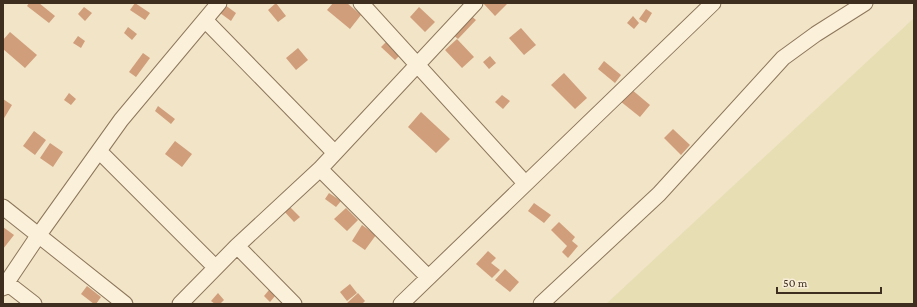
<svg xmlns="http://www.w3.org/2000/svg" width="917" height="307" viewBox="0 0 917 307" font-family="'Crimson Pro',serif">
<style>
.farmland{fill:#e7deb4}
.building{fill:#d19e7b}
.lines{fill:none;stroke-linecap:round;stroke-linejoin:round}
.minor-casing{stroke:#8e765b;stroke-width:17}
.minor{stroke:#fbf1db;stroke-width:15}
</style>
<rect width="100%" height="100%" fill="#f1e4c7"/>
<!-- farmland -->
<path class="farmland" d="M914 18V304H606Z"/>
<!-- building -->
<path class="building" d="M29 3H39L55 16 49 23 27 6Z
M135 3 150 13 145 20 130 10Z
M276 3 286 16 278 22 268 10Z
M333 3H347L361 15 350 29 327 10Z
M483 3H505L507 4 495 16Z
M225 5 236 13 231 21 220 13Z
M84 7 92 13 85 21 78 14Z
M419 7 435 22 425 32 410 17Z
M646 9 652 13 646 23 639 19Z
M469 14 476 20 458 39 451 33Z
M633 16 639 23 634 29 627 23Z
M128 27 137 34 132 40 124 33Z
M521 28 536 45 524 55 509 38Z
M10 32 37 55 25 68 3 49V40Z
M78 36 85 41 81 48 73 43Z
M457 39 474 57 462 68 445 50Z
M387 41 400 55 395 60 381 47Z
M298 48 308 60 296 70 286 58Z
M143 53 150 58 136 77 129 72Z
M490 56 496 63 489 69 483 62Z
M604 61 621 75 615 83 598 69Z
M564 73 587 98 575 109 551 85Z
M631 89 650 105 640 117 620 101Z
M69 93 76 99 71 105 64 100Z
M502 95 510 101 503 109 495 102Z
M3 99 12 105 3 120Z
M158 106 175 119 171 124 155 111Z
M421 112 450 139 436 153 408 127Z
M673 129 690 145 681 155 664 138Z
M34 131 46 140 35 155 23 146Z
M175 141 192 154 182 167 165 154Z
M50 143 63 152 53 167 40 158Z
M329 193 341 201 336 207 325 199Z
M534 203 551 215 544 223 528 211Z
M288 205 300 217 294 222 283 210Z
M346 208 358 220 347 231 334 219Z
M559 222 575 237 572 241 578 246 568 258 562 252 567 246 551 230Z
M362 225 376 235 365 250 352 241Z
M3 227 14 235 3 249Z
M488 251 496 258 491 263 500 270 492 278 476 264Z
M505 269 519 282 510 292 495 280Z
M350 284 357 293 347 301 340 292Z
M87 286 101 297 96 304H94L81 294Z
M269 290 275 296 270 302 264 296Z
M218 293 224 300 220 304H215L211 301Z
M358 293 365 301 362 304H346Z"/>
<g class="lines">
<!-- minor casing -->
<g class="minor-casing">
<path id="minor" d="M361 3 525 183
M205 20 335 153
M99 151 215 267
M320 169 428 277
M3 207 125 304
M237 246 294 304
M7 283 34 304
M3 288 38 236 121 120 219 3
M180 304 237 246 320 169 475 3
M401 304 713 3
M541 304 659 194 783 58 816 34 865 3"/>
</g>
<!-- minor -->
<use href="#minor" class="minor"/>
</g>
<!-- border -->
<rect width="917" height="307" fill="none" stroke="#3d2e1f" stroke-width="8"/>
<!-- scale -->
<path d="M777 287v6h104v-6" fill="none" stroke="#3d2e1f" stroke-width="2"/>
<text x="783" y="287" font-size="12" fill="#3d2e1f" stroke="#f8eed7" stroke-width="3" paint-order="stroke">50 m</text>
</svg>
